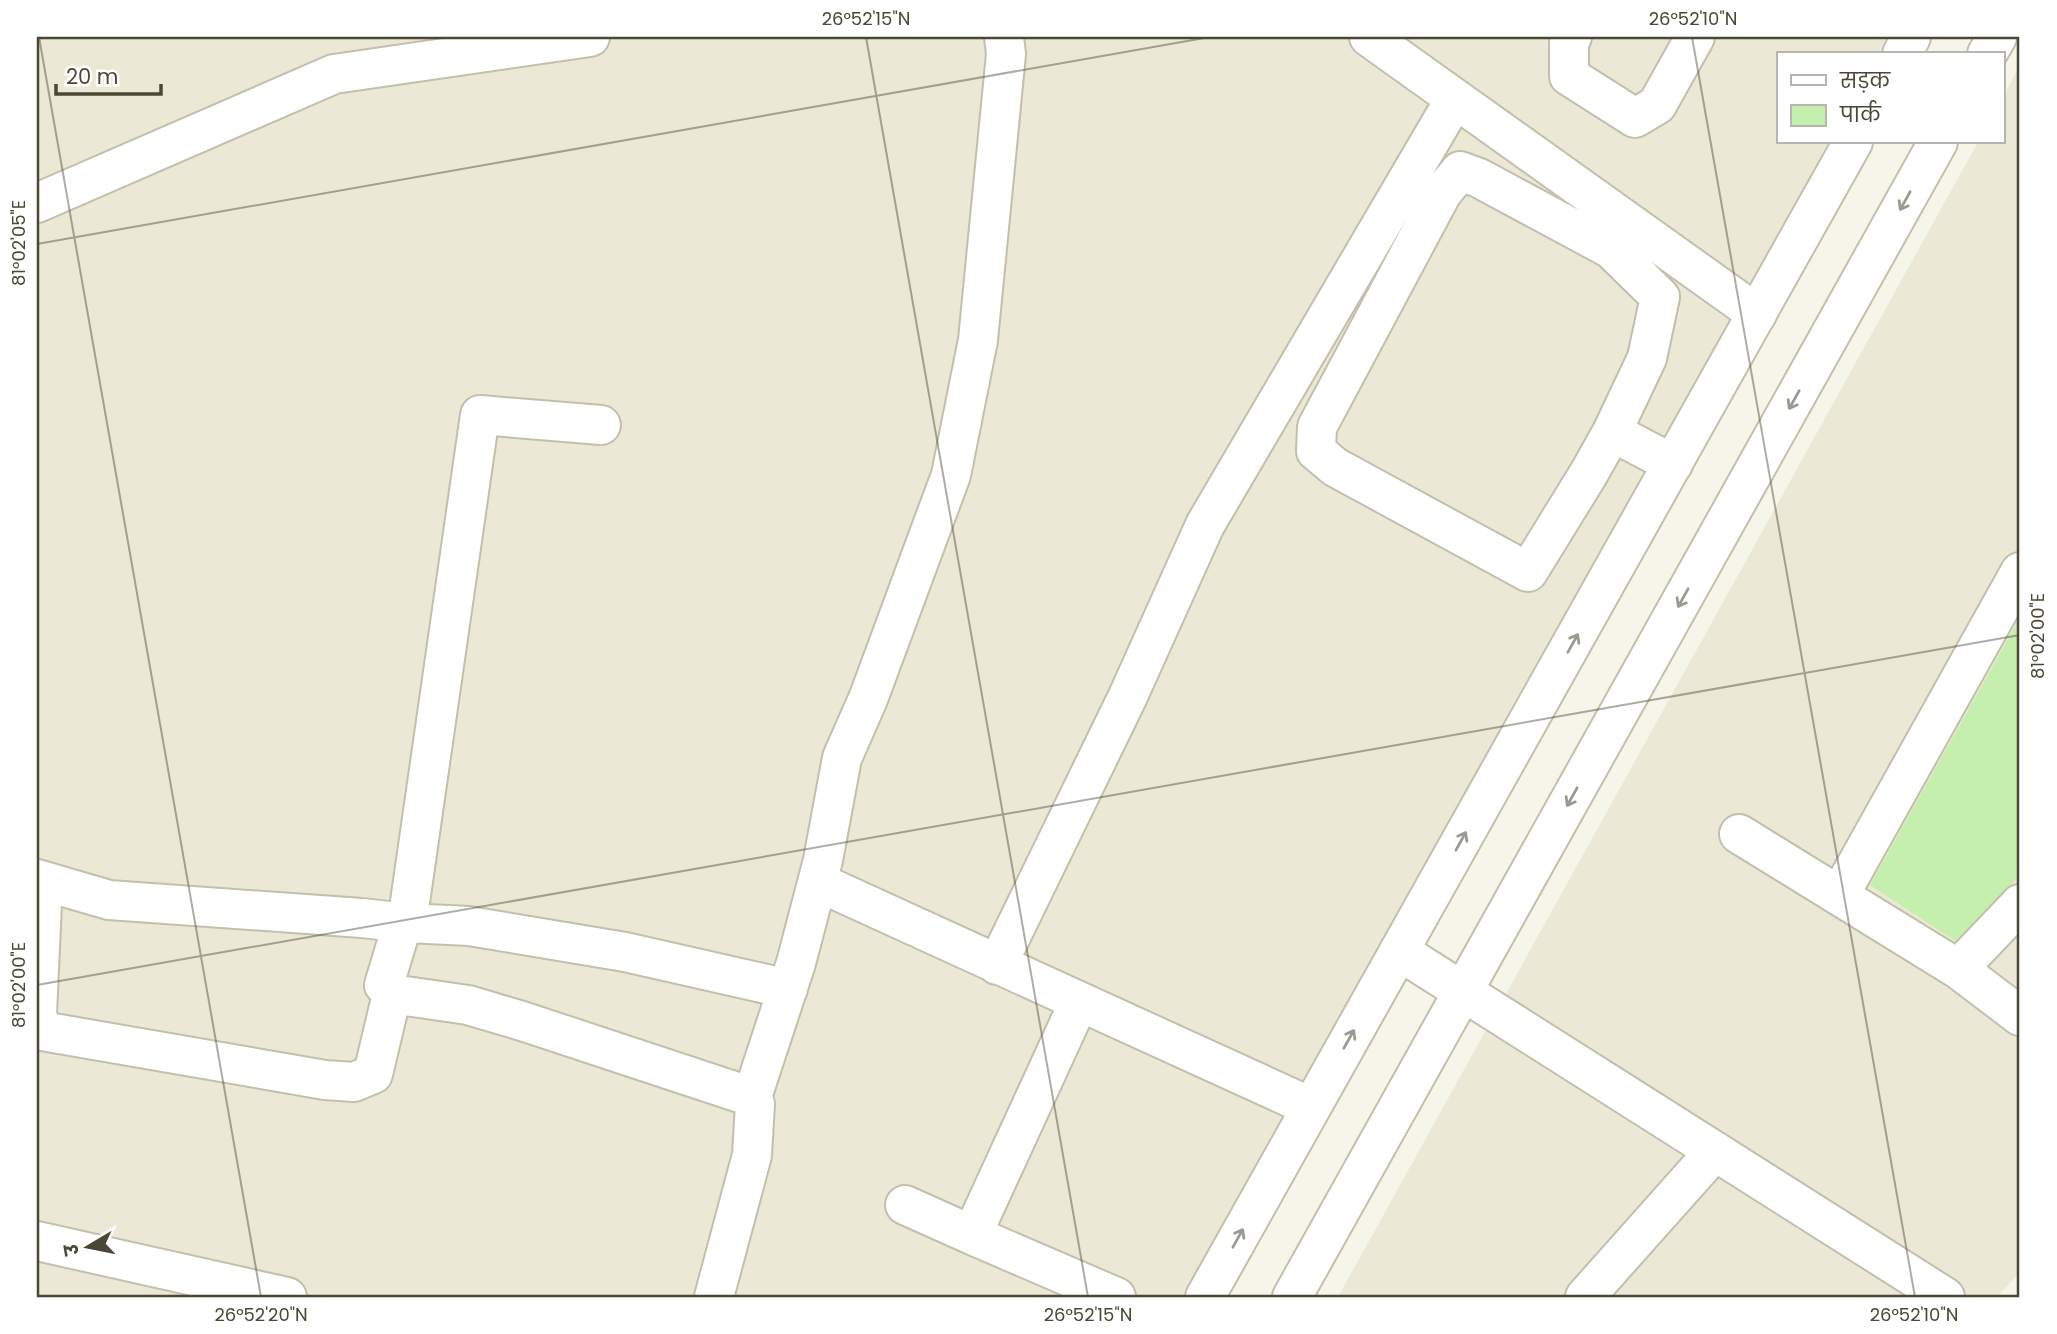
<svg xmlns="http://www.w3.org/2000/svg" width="2057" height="1334" viewBox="0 0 2057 1334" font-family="Poppins,'Noto Sans Devanagari',sans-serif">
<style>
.residential{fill:#ebe8d6}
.green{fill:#c5efad}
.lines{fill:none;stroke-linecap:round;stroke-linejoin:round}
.minor-casing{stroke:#c3bfaa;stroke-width:42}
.tertiary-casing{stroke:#c3bfaa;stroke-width:42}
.minor{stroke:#fff;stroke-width:38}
.tertiary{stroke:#fff;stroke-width:38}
.oneway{stroke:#9c9a90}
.ticks{fill:none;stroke:#4b4736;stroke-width:2;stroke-opacity:0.45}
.neatline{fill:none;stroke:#4b4736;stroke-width:2.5}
.ticks-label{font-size:18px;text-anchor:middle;fill:#4b4736}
</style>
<rect width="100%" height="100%" fill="#f6f5e9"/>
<!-- residential -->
<path class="residential" d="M37 37H1887L1878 54H1779V142H1829L1190 1297H37Z
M2020 65V1272L1997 1297H1338L1978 142H2003V97Z"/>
<!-- green -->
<path class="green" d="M2020 618V876L1957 942 1870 885Z"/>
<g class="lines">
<!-- minor casing -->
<g class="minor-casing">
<path id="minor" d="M1369 37 1757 314
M1572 37 1569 42V76L1635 118 1657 105 1695 37
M601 425 480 415 407 923 469 926 625 952 788 989
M1612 432 1589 473 1528 572 1335 467 1316 451 1317 427 1442 193 1460 171 1479 178 1611 249 1660 297 1647 358 1612 432 1673 464
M1739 834 1958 969 2020 1016
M37 879 109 900 362 918 407 923 400 932 384 985 392 994 468 1005 522 1021 752 1097 755 1104 752 1155 714 1297
M43 881 37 1014 42 1031 325 1080 354 1082 373 1074 392 994
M818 882 1311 1107
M1839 896 2020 572
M1399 951 1945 1297
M997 965 1128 696 1205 525 1455 99
M1958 969 2020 904
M1079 1002 972 1235 1116 1297
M752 1097 796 963 823 860 842 758 868 699 951 475 978 340 1006 54 1004 37
M905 1205 972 1235
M37 1241 287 1297
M1585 1297 1715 1151"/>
</g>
<!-- tertiary casing -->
<g class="tertiary-casing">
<path id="tertiary" d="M1902 54 1911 37
M1987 54 1997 37
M37 203 334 74 590 37
M1205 1297 1853 142
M1292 1297 1938 142"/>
</g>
<!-- minor -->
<use href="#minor" class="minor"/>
<!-- tertiary -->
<use href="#tertiary" class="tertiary"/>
</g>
<!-- one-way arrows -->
<defs><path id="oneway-shaft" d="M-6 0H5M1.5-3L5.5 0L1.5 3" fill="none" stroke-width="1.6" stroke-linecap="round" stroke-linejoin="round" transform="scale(1.75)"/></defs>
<g class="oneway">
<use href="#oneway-shaft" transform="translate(1905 201) rotate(119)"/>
<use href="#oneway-shaft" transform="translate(1794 400) rotate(119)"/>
<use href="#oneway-shaft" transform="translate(1683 598) rotate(119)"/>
<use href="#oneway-shaft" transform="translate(1573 643) rotate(-61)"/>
<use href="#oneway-shaft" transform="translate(1572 797) rotate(119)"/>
<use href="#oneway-shaft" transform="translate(1461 841) rotate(-61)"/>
<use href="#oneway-shaft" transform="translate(1349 1039) rotate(-61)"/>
<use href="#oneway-shaft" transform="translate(1238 1238) rotate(-61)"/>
</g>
<!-- ticks -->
<path class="ticks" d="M39 37 261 1297M866 37 1088 1297M1692 37 1915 1297M37 244 1210 37M37 985 2020 635"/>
<!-- border -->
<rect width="2057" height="1334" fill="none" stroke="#ffffff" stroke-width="77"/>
<!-- legend -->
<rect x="1777" y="52" width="228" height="91" fill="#ffffff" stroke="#b7b5af" stroke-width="2"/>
<rect x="1791" y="75" width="35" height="10" fill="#ffffff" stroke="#b7b5af" stroke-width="2"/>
<text x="1840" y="88" font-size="21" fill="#4b4736">सड़क</text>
<rect x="1791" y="105" width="35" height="21" fill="#c5efad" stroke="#b7b5af" stroke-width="2"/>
<text x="1840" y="122" font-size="21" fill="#4b4736">पार्क</text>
<!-- north arrow -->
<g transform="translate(88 1247) rotate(260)" stroke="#ffffff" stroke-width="5" paint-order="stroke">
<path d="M0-5L12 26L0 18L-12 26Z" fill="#4b4736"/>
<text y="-10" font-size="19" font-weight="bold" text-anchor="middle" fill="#4b4736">उ</text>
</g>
<!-- scale -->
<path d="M56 84v10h105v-10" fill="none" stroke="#4b4736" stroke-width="3.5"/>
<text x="66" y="84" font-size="21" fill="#4b4736" stroke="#ffffff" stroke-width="5" paint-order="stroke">20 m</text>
<rect x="38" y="38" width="1980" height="1258" class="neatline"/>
<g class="ticks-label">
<text x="866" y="25">26°52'15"N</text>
<text x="1693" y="25">26°52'10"N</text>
<text transform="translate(19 243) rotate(-90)" y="6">81°02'05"E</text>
<text transform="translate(2038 636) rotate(-90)" y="6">81°02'00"E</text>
<text transform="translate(19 985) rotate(-90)" y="6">81°02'00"E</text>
<text x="261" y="1321">26°52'20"N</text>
<text x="1088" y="1321">26°52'15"N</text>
<text x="1914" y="1321">26°52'10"N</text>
</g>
</svg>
